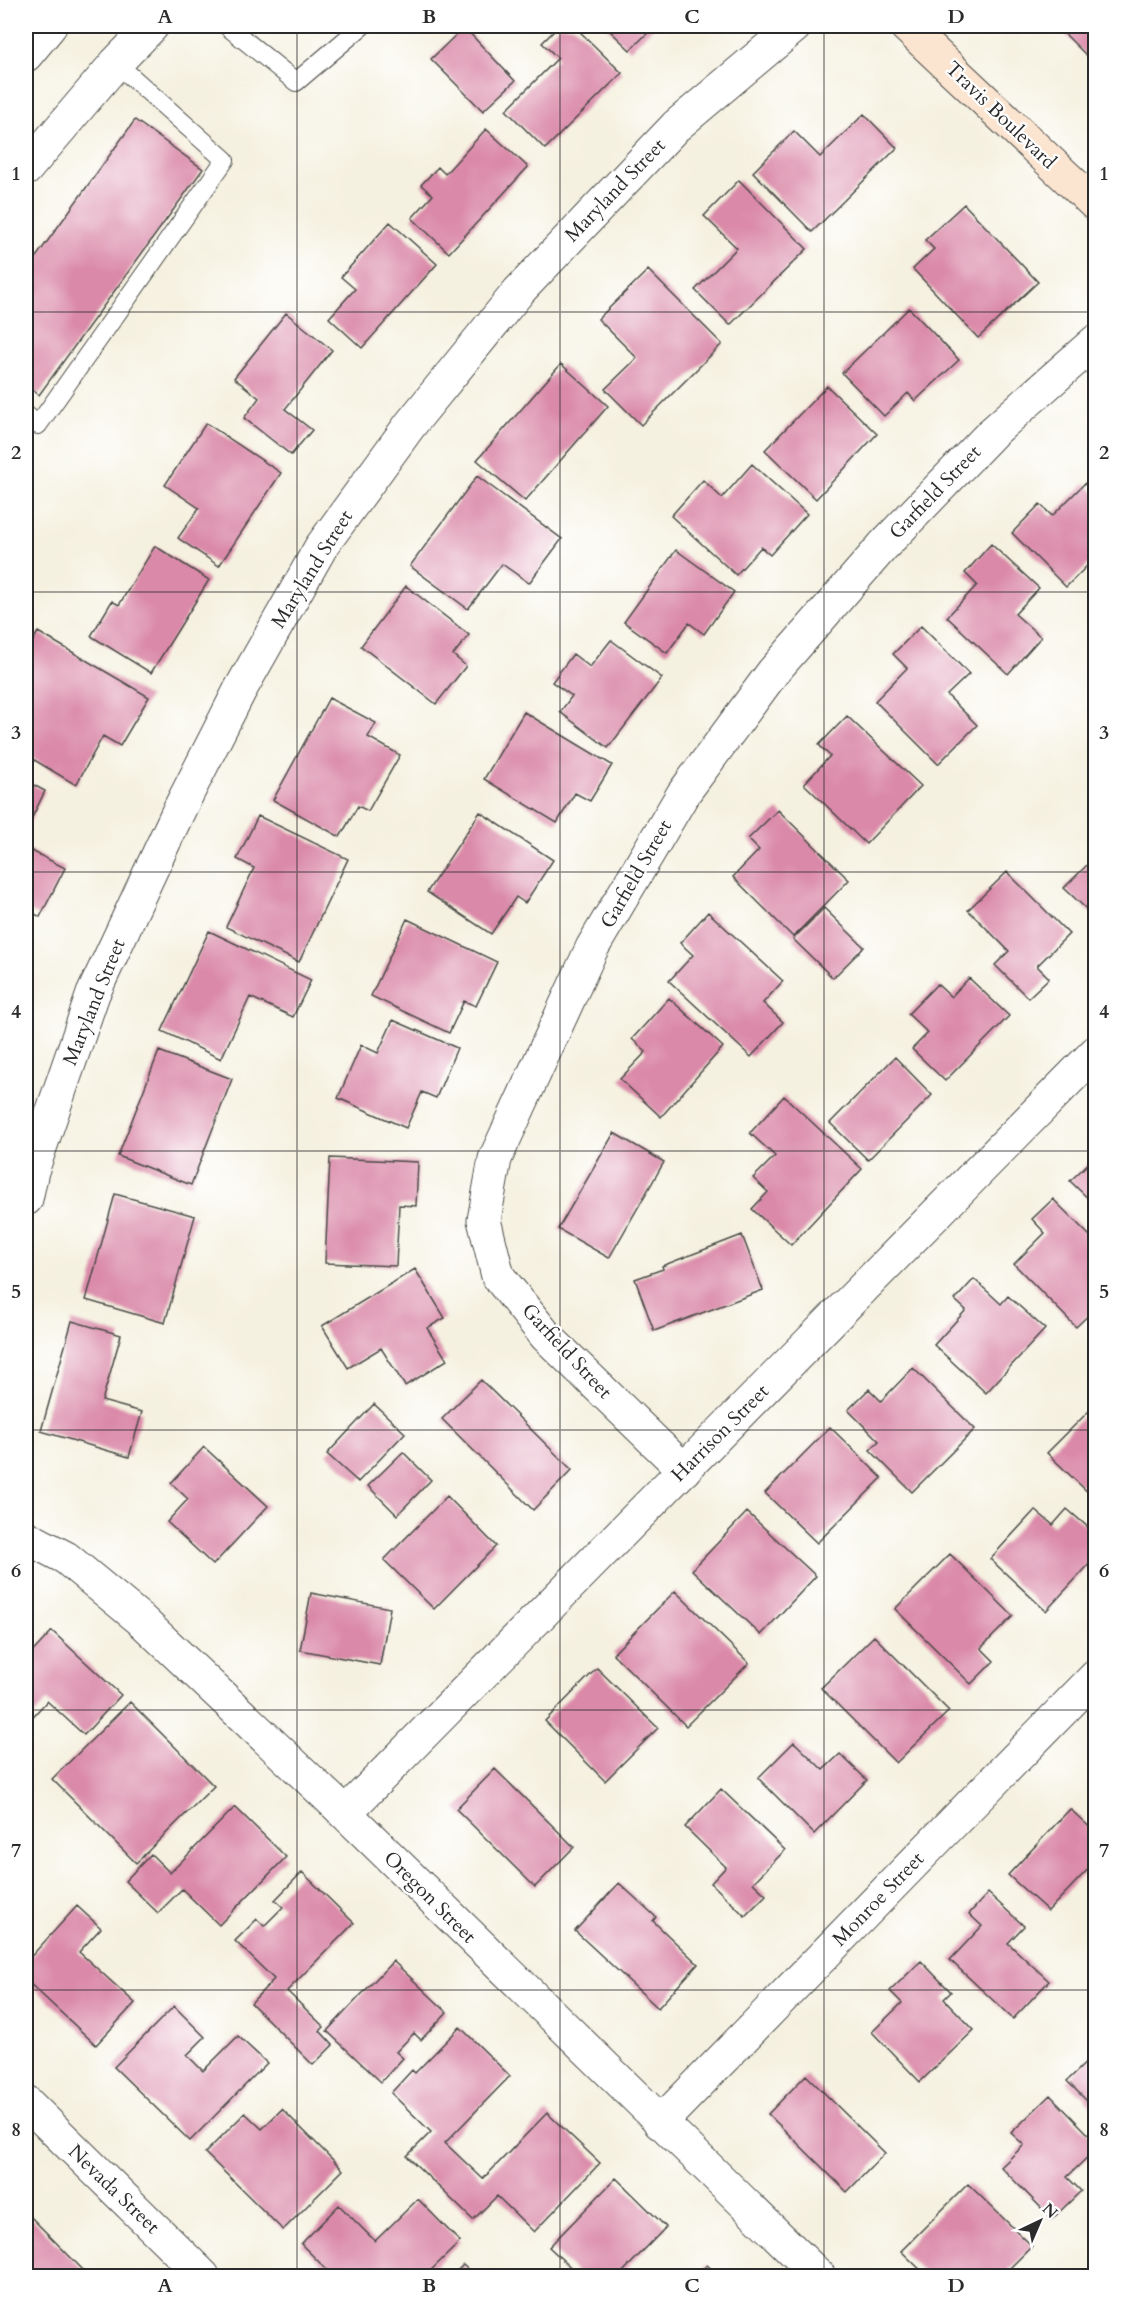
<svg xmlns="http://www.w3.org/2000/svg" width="1121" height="2302" viewBox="0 0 1121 2302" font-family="Cardo,serif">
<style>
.building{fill:#da89a8}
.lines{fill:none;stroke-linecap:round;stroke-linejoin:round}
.service-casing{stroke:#494946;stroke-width:20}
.minor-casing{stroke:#494946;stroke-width:35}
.secondary-casing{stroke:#494946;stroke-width:35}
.service{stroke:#fff;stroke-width:18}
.minor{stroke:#fff;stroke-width:33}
.secondary{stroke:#fce5d0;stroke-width:33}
.grid{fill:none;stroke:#2b2b2b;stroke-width:1.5;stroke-opacity:0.55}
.labels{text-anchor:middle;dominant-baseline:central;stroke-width:4.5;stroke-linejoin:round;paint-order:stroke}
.street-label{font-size:20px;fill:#2b2b2b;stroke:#fff}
.neatline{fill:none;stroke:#2b2b2b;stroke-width:2}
.grid-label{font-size:20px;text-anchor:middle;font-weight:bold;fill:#2b2b2b}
</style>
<rect width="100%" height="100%" fill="#fff"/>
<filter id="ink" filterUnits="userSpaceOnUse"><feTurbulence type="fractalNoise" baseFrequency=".0167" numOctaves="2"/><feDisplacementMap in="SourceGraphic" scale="12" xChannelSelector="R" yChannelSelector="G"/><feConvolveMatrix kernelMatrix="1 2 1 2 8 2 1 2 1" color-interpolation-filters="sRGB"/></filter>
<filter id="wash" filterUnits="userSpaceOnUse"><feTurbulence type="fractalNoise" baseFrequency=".008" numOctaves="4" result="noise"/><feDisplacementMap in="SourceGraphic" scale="24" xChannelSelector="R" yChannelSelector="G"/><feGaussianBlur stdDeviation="1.35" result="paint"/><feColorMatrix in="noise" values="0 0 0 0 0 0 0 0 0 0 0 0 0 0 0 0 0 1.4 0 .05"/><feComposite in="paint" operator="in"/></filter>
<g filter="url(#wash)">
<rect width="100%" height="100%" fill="#f5f1e0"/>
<g id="blocks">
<!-- building -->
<path class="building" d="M559 26H574L622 73 545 149 506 110 558 58 542 43Z
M605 26H655L630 50Z
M1057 26H1096V45L1086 55Z
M464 27 515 81 483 111 431 59Z
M864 114 897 148 812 232 753 172 794 131 820 157Z
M135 120 203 169 39 395 26 385V271Z
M486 129 528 167 449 253 412 218 433 195 421 185 438 167 445 174Z
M739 180 807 249 730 325 695 290 737 248 704 216Z
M964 204 1038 282 978 338 913 269 934 249 925 240Z
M390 222 437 264 362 348 329 318 355 289 341 277Z
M648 270 722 344 641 425 605 389 637 358 598 319Z
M909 308 959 360 915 401 908 393 884 416 842 373Z
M286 313 332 350 285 409 312 430 291 455 244 418 259 398 234 378Z
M561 364 608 406 525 501 477 460Z
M827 386 877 434 816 499 765 450Z
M206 423 281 473 219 566 178 538 199 508 165 485Z
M752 464 807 514 770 555 761 547 736 575 671 516 703 480 722 498Z
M477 476 562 539 529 583 502 564 468 609 410 566Z
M1085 483 1096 494V569L1090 563 1066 587 1012 533 1040 504 1052 516Z
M991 544 1039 588 1015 614 1041 637 1008 674 947 617 977 585 965 573Z
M155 546 209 580 151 673 91 636 112 601 119 605Z
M676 550 734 592 704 634 689 623 667 653 624 622Z
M406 586 469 635 453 655 466 666 436 704 361 646Z
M921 626 969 674 947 695 977 725 938 764 875 701 907 668 893 654Z
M38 632 149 697 120 746 103 736 76 785 26 755V652Z
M611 640 662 678 608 748 560 712 572 696 552 682 573 654 590 667Z
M329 698 376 723 368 737 400 755 368 811 358 806 340 837 273 800Z
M524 712 612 765 590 801 575 793 557 823 484 779Z
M847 716 921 786 866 844 804 784 830 756 819 745Z
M26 781 45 791 26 830Z
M778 810 849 880 793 937 733 877 759 850 748 839Z
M480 812 553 860 525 903 516 897 491 934 427 892Z
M258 816 348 859 299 962 226 927 254 868 237 859Z
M26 848 65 868 40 917 26 909Z
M1096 856V918L1064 888Z
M1007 872 1069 934 1037 966 1049 978 1028 998 995 965 1009 951 968 910Z
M824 908 864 947 833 978 793 939Z
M708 912 783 981 763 1003 783 1022 751 1057 669 981 693 955 680 943Z
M407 919 497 962 476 1006 464 1001 449 1033 371 996Z
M209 931 311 980 293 1017 250 997 221 1059 162 1031Z
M969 978 1009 1016 945 1081 912 1049 928 1033 908 1014 937 984 951 997Z
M669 998 723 1047 661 1117 620 1079 646 1052 632 1039Z
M393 1020 457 1048 436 1098 422 1092 406 1128 338 1098 361 1045 378 1053Z
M159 1051 232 1079 191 1185 118 1156Z
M895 1057 932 1095 868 1160 830 1123Z
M784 1096 862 1169 791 1245 752 1209 768 1192 753 1178 775 1156 750 1133Z
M614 1133 664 1162 609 1258 558 1229Z
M1096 1156V1206L1070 1181Z
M330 1158 418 1162 416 1206 399 1205 396 1266 325 1263Z
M115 1194 195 1216 165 1323 86 1300Z
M1053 1199 1096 1242V1308L1076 1327 1014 1264 1045 1233 1032 1219Z
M742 1235 763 1290 654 1331 635 1279 663 1269 662 1266Z
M415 1269 445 1318 427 1328 447 1360 405 1386 381 1348 348 1368 322 1326Z
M974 1279 1001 1304 1008 1296 1045 1329 986 1393 934 1345 966 1310 955 1300Z
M72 1321 121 1335 102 1401 142 1412 129 1457 41 1431Z
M913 1368 975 1429 912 1492 870 1450 879 1441 848 1410 869 1389 881 1401Z
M481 1380 572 1470 533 1510 442 1419Z
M374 1404 405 1433 358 1482 327 1454Z
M1096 1404V1500L1047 1453Z
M830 1427 882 1478 817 1543 765 1493Z
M204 1447 268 1506 213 1565 167 1522 188 1499 171 1483Z
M403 1452 431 1480 397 1515 368 1486Z
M447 1496 496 1546 434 1609 384 1560Z
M1067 1509 1096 1534V1557L1046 1611 990 1559 1035 1510 1053 1525Z
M747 1512 816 1576 761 1635 692 1570Z
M950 1554 1013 1616 981 1648 994 1661 971 1684 895 1609Z
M675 1591 749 1663 686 1726 613 1654Z
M311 1593 390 1608 380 1665 300 1650Z
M52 1631 121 1695 84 1735 47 1701 26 1724V1659Z
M874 1636 949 1711 896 1763 821 1688Z
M597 1668 658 1728 605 1781 545 1721Z
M130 1702 214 1786 136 1863 52 1779Z
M794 1742 823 1770 840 1754 867 1780 814 1834 758 1778Z
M495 1769 574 1847 535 1887 456 1809Z
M721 1789 785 1850 753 1883 766 1895 745 1916 711 1883 726 1867 685 1827Z
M235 1807 286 1857 219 1925 182 1889 158 1913 125 1881 151 1854 170 1873Z
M1070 1809 1096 1833V1861L1048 1911 1008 1875Z
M302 1872 354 1923 287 1991 324 2027 320 2031 333 2045 313 2065 251 2003 274 1979 235 1941 257 1919 264 1926 283 1907 275 1900Z
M619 1883 656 1917 653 1921 698 1964 658 2008 575 1931Z
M988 1893 1024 1926 1008 1943 1049 1981 1013 2019 950 1960 982 1926 969 1914Z
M77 1906 101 1928 79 1952 135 2003 96 2045 26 1980V1962Z
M393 1961 447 2012 421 2040 414 2033 396 2052 403 2058 381 2082 327 2031Z
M921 1961 951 1992 944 1999 974 2030 920 2082 872 2032 902 2003 890 1991Z
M174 2006 205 2037 187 2055 203 2071 238 2036 267 2063 190 2141 114 2067Z
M460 2027 510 2076 445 2143 483 2179 547 2113 600 2163 534 2232 497 2196 473 2220 407 2156 431 2132 391 2093 412 2070 415 2073Z
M1096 2053V2110L1067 2081Z
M806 2075 885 2153 847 2192 768 2114Z
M1050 2095 1096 2142V2149L1067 2177 1081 2191 1052 2219 1001 2167 1024 2145 1011 2133Z
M282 2109 343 2170 283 2230 205 2153 245 2113 262 2129Z
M616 2178 666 2227 619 2276H580L549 2247Z
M968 2184 1032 2246 1002 2276H927L901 2251Z
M418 2199 460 2242 425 2276H333L301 2244 339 2205 375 2241Z
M26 2212 89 2276H26Z
M463 2265 475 2276H452Z
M707 2265 719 2276H695Z"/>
</g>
</g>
<g filter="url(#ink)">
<use href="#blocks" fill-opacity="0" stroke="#494946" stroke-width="1.5"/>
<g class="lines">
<!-- service casing -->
<g class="service-casing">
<path id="service" d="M227 26 296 82 362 26
M26 415 38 425 225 160 116 63"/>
</g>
<!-- minor casing -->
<g class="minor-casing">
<path id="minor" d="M26 55 50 26
M26 169 116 63 152 26
M26 1199 32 1171 93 994 180 808 240 690 321 547 410 425 519 291 676 126 795 26
M684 1470 546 1336 498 1276 484 1220 495 1159 592 948 683 794 773 672 883 546 992 433 1096 341
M26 1537 66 1558 140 1619 345 1813 819 2276
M345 1813 1096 1052
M26 2102 203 2276
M660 2123 1096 1676"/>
</g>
<!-- secondary casing -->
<g class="secondary-casing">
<path id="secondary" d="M906 26 1096 205"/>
</g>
<!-- service -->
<use href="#service" class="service"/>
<!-- minor -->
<use href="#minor" class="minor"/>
<!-- secondary -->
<use href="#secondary" class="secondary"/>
</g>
</g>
<!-- grid -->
<path class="grid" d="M297 26V2276M560 26V2276M824 26V2276M26 312H1096M26 592H1096M26 872H1096M26 1151H1096M26 1430H1096M26 1710H1096M26 1990H1096"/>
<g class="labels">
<!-- street labels -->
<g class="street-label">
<text transform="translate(1001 115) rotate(44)">Travis Boulevard</text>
<text transform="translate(615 190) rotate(-46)">Maryland Street</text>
<text transform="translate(935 492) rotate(-46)">Garfield Street</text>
<text transform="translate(312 569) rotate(-58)">Maryland Street</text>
<text transform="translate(636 874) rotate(-60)">Garfield Street</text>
<text transform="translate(94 1002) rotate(-68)">Maryland Street</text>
<text transform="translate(567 1351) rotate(47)">Garfield Street</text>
<text transform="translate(720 1433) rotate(-45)">Harrison Street</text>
<text transform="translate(430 1897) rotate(45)">Oregon Street</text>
<text transform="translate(878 1899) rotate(-46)">Monroe Street</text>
<text transform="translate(114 2189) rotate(44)">Nevada Street</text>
</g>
</g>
<!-- margin -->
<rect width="1121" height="2302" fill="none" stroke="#fff" stroke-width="66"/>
<!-- north arrow -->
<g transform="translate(1040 2221) rotate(44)" stroke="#ffffff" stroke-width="4.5" paint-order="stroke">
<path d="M0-4.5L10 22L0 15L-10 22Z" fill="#2b2b2b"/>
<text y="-9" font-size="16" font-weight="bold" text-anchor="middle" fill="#2b2b2b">N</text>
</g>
<rect x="33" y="33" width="1055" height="2236" class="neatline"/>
<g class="grid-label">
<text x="165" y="23">A</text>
<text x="429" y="23">B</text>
<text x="692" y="23">C</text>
<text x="956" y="23">D</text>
<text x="16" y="180">1</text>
<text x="1104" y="180">1</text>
<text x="16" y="459">2</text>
<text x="1104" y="459">2</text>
<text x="16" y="739">3</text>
<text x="1104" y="739">3</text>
<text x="16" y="1018">4</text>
<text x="1104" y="1018">4</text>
<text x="16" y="1298">5</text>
<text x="1104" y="1298">5</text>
<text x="16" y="1577">6</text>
<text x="1104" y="1577">6</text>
<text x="16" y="1857">7</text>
<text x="1104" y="1857">7</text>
<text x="16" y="2136">8</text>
<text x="1104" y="2136">8</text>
<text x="165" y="2292">A</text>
<text x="429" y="2292">B</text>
<text x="692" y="2292">C</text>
<text x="956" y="2292">D</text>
</g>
</svg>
